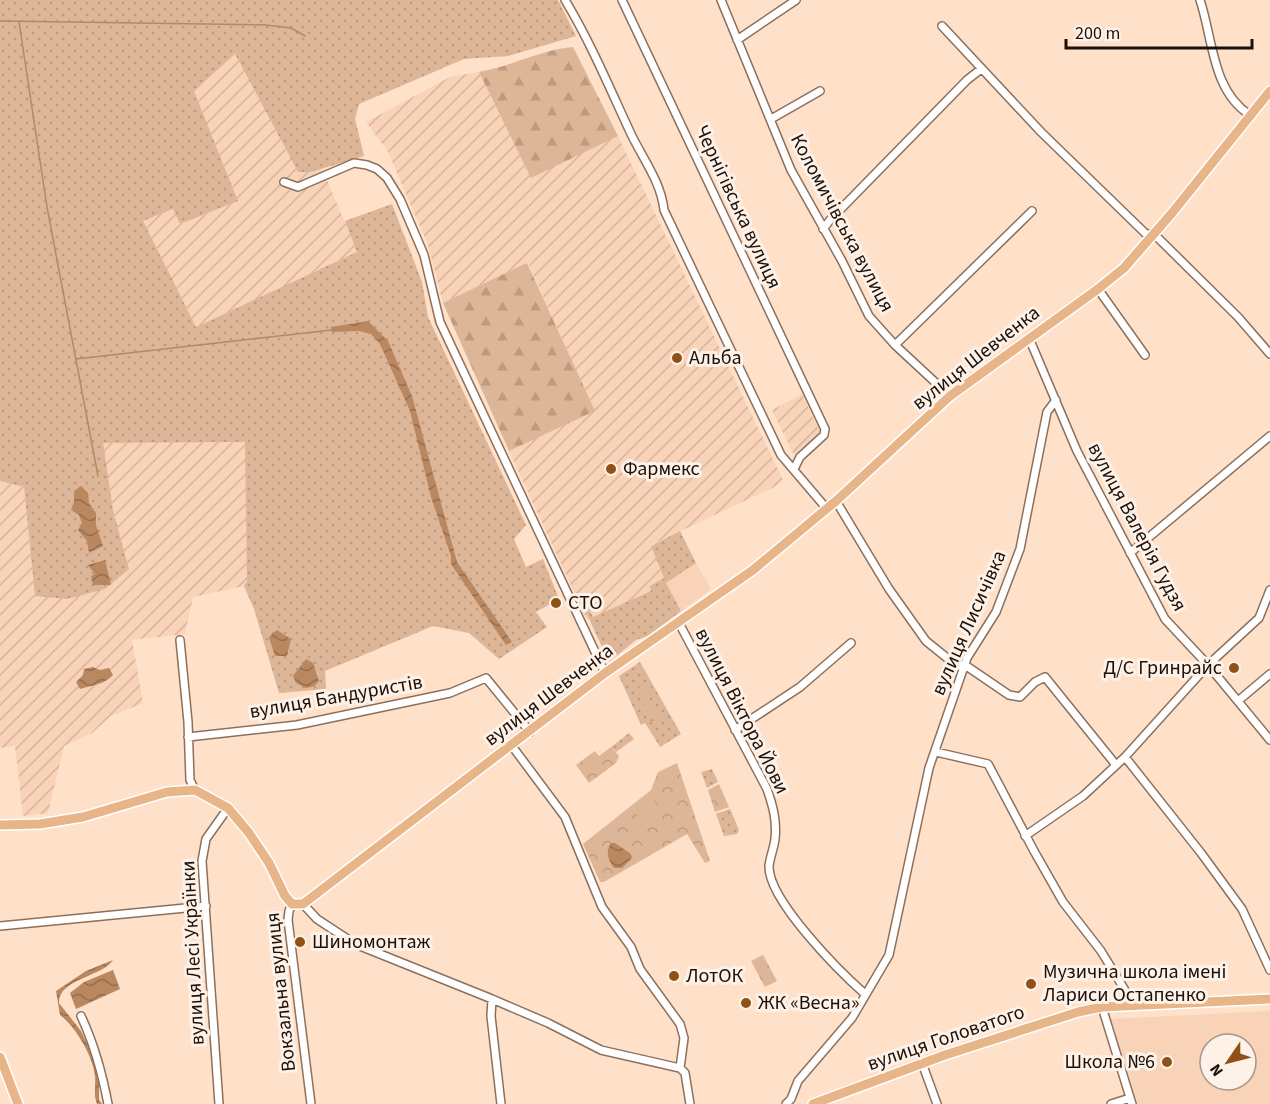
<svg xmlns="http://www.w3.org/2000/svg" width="1270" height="1104" viewBox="0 0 1270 1104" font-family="'Source Sans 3',sans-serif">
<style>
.built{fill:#f8d3b7;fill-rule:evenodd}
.industrial{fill:url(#industrial-furrows)}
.grass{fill:url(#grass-dots)}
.forest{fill:url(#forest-firs)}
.park{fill:url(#park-crowns)}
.garden{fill:#ddb597}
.water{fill:url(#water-waves)}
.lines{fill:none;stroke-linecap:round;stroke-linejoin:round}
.stream{stroke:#b98760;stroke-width:1.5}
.minor-casing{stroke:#8c705c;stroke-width:10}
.major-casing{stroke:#fff;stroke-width:12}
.minor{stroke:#fff;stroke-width:7}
.major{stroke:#e8b588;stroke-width:9}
.poi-dot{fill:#8f5116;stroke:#fef1e8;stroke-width:2}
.labels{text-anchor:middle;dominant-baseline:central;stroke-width:6;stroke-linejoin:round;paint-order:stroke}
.street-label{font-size:20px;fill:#1b1109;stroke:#fef1e8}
.poi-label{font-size:20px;fill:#1b1109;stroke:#fef1e8;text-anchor:start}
</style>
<defs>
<pattern id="industrial-furrows" width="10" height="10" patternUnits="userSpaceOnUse" patternTransform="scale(1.5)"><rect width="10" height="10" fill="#f8d3b7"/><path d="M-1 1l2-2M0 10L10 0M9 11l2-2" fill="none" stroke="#d4b49c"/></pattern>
<pattern id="grass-dots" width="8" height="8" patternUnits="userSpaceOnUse" patternTransform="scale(1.5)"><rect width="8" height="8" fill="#ddb597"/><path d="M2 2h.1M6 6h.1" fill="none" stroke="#bd9b81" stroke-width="1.8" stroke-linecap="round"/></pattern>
<pattern id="forest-firs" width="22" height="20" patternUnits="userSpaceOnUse" patternTransform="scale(1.5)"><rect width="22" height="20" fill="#ddb597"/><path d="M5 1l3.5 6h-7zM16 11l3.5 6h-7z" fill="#bd9b81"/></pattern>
<pattern id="park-crowns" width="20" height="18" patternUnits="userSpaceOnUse" patternTransform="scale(1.5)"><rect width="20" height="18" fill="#ddb597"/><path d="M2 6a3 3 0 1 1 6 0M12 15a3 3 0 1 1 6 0" fill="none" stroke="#bd9b81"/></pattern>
<pattern id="water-waves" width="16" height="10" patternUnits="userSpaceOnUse" patternTransform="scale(1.5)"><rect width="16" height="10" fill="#b98760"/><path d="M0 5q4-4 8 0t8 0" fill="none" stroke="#966d4d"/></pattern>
</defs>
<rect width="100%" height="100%" fill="#ffe0c9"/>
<!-- built -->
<path class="built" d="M696 563 711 589 681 611 666 583Z
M1270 1011V1104H1138L1111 1019ZM1210 1044H1246V1080H1210Z"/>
<!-- industrial -->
<path class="industrial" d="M235 54 298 172H311L322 169 358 252 196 327 142 221 173 208 180 224 238 201 194 91Z
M479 72 531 177 618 136 783 480 774 487 651 545 664 578 651 591 587 620 509 451 594 411 528 263 443 303 428 245 388 152 366 122 450 77Z
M802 394 820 432 794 455 772 410Z
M246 442 247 581 244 586 193 597 185 634 132 640 143 703 111 716 92 733 64 746 48 813 23 816 15 746 0 748V481L24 487 35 596 129 569 113 510 102 443Z"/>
<!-- grass -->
<path class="grass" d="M0 0H558L576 36 508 56 464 59 359 104 355 119 364 156 311 172H298L235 54 194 91 238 201 180 224 173 209 143 221 196 327 357 252 345 221 392 204 422 282 428 317 526 525 514 539 526 567 543 559 559 599 536 612 547 627 499 659 469 633 433 626 325 671 326 689 279 693 254 609 244 586 247 581 245 442 103 443 113 510 129 569 105 589 67 599 35 596 24 487 0 481Z
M680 531 696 563 666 583 681 611 648 636 636 640 609 662 578 595 581 594 593 617 651 591 650 586 664 578 651 546Z
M640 662 681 734 660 747 645 723 641 725 619 676Z
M629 733 634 739 616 752 611 747Z
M712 769 718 782 707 788 701 772Z
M730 809 739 830 737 834 724 836 716 814Z"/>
<!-- forest -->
<path class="forest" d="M573 47 618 136 531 178 479 72C512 66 540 50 573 47Z
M527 263 595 411 509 451 443 303Z"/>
<!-- park -->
<path class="park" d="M651 701 660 717 651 722 642 706Z
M611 747 619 756 616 763 589 783 576 765 595 751 599 756Z
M677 763 710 861 705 863 687 834 604 882H600L583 844 651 790 658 772Z
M719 784 729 807 715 812 708 790Z
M763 955 777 981 765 987 751 961Z"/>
<!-- garden -->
<path class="garden" d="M648 682 653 691 641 699 635 690Z
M652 798 660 809 642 822 634 811Z"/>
<!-- water -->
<path class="water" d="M368 321 388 341 412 396 457 562 512 642 506 645 451 564V556L431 497 410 411 380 344 371 334 359 331 332 332 331 327Z
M81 486 88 493 89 503 96 513V525L103 546 89 553 87 541 78 530 82 523 79 515 71 510 74 502V491Z
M105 560 111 585H93L91 576 95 574 88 565Z
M277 630 291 639 287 656H275L269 637Z
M306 659 313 663 319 681 314 686 306 688 296 683 293 676Z
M93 667 100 670 109 668 113 675C104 685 92 685 80 689L76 682 83 675 84 669Z
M611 843H615L631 854 632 858 622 868H614C608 860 605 852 611 843Z
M113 960C102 977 58 979 59 1003L81 1031 92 1054 99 1075V1100L102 1104H97C93 1094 96 1086 95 1076 93 1056 75 1026 60 1015L56 991 86 971Z
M113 970 120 989 76 1009 70 993 84 982Z"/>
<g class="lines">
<!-- stream -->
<path class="stream" d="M0 21 266 25 291 28 305 36
M19 22 47 207 98 476
M76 359 332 330"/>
<!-- minor casing -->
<g class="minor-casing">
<path id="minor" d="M565 0C591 43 610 89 631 134 643 159 661 182 664 210L781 455 827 509
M622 0 825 429 824 435 800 457 794 469
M721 0 791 170 842 261 869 316 895 345 1032 211
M1200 0C1213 39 1212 91 1250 115
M942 26 1041 132 1146 234H1154L1238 317 1270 354
M737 40 796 0
M771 119 820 91
M284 182 298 187 354 163 367 165 377 169 387 178 400 199 424 255 440 322 605 673
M823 229 830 220 967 80 981 69
M1098 289 1145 355
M1029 338 1077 451 1165 619 1208 665 1270 740
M895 345 950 396
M836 501 889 589 926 641 957 666 965 665 1009 695 1020 697 1035 682 1045 677 1116 765
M1130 553 1270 436
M679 623 767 789C773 806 777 821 775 839 774 848 770 857 769 866 768 900 840 972 865 994
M180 640 188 722 190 780 195 790
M1238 701 1270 674
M735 730 800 687 851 643
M188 737 297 725 450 693 486 678 530 732
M512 746 565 817 602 907 631 947 640 969 680 1024 684 1038 680 1068
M936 752 988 764 1034 851 1063 902 1101 951 1134 1005
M1125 757 1201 853 1242 909 1270 970
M1025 836 1083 796 1125 757 1208 665 1259 618 1270 590
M292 904 289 911 288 920 311 1104
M303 904 317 919 355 944 492 999 548 1023 601 1050 680 1068 685 1073 690 1104
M0 926 206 906
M492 999 491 1016 501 1104
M1102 1007 1132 1104
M81 1016C95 1046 102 1072 108 1104
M922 1063 937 1104
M219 1104 202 861 206 839 228 808
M786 1104 791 1099 798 1081 852 1018 889 955 929 768 967 658 996 612 1020 549 1047 412 1056 400
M1111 1104 1130 1098"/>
</g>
<!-- major casing -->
<g class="major-casing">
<path id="major" d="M0 825 40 824 83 817 167 792 195 790 228 808 249 833 269 863 285 896 292 904H303L605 673 753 570 836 501 950 396 1098 289 1124 268 1172 213 1270 91
M0 1057 18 1104
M813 1104 945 1055 1078 1012 1102 1007 1270 999"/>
</g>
<!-- minor -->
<use href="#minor" class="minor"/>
<!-- major -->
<use href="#major" class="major"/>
</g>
<!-- markers -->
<g class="poi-dot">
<circle cx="677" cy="358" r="6"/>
<circle cx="611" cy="469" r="6"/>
<circle cx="556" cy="603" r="6"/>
<circle cx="1234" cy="668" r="6"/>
<circle cx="300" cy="942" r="6"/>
<circle cx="674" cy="976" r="6"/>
<circle cx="1031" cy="984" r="6"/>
<circle cx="746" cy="1003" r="6"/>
<circle cx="1167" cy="1062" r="6"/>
</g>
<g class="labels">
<!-- street labels -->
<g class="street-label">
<text transform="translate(738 207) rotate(65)">Чернігівська вулиця</text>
<text transform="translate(842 223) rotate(62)">Коломичівська вулиця</text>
<text transform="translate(976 358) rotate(-38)">вулиця Шевченка</text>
<text transform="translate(1137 527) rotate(62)">вулиця Валерія Гудзя</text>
<text transform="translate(969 623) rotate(-66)">вулиця Лисичівка</text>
<text transform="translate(549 695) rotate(-37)">вулиця Шевченка</text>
<text transform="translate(336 697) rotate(-10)">вулиця Бандуристів</text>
<text transform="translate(742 711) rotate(63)">вулиця Віктора Йови</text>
<text transform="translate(193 953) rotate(-93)">вулиця Лесі Українки</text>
<text transform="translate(281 992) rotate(-96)">Вокзальна вулиця</text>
<text transform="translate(946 1038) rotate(-19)">вулиця Головатого</text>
</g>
<!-- poi labels -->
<g class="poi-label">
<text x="689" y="358">Альба</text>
<text x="623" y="469">Фармекс</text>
<text x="568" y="603">СТО</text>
<text x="1222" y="668" text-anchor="end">Д/С Гринрайс</text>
<text x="312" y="942">Шиномонтаж</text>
<text x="1043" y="972">Музична школа імені<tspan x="1043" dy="23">Лариси Остапенко</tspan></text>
<text x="686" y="976">ЛотОК</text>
<text x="758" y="1003">ЖК «Весна»</text>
<text x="1155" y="1062" text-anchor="end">Школа №6</text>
</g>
</g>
<!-- north arrow -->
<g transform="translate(1228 1062) rotate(235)"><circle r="28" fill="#fef1e8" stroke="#a3978f" stroke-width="1.5"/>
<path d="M0-4.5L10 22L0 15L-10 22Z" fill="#8f5116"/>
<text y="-9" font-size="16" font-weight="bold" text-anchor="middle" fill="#1b1109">N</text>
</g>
<!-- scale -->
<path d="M1066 39v9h186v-9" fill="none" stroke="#1b1109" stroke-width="3"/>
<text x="1075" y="39" font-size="18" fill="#1b1109" stroke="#fef1e8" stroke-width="4.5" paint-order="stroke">200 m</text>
</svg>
